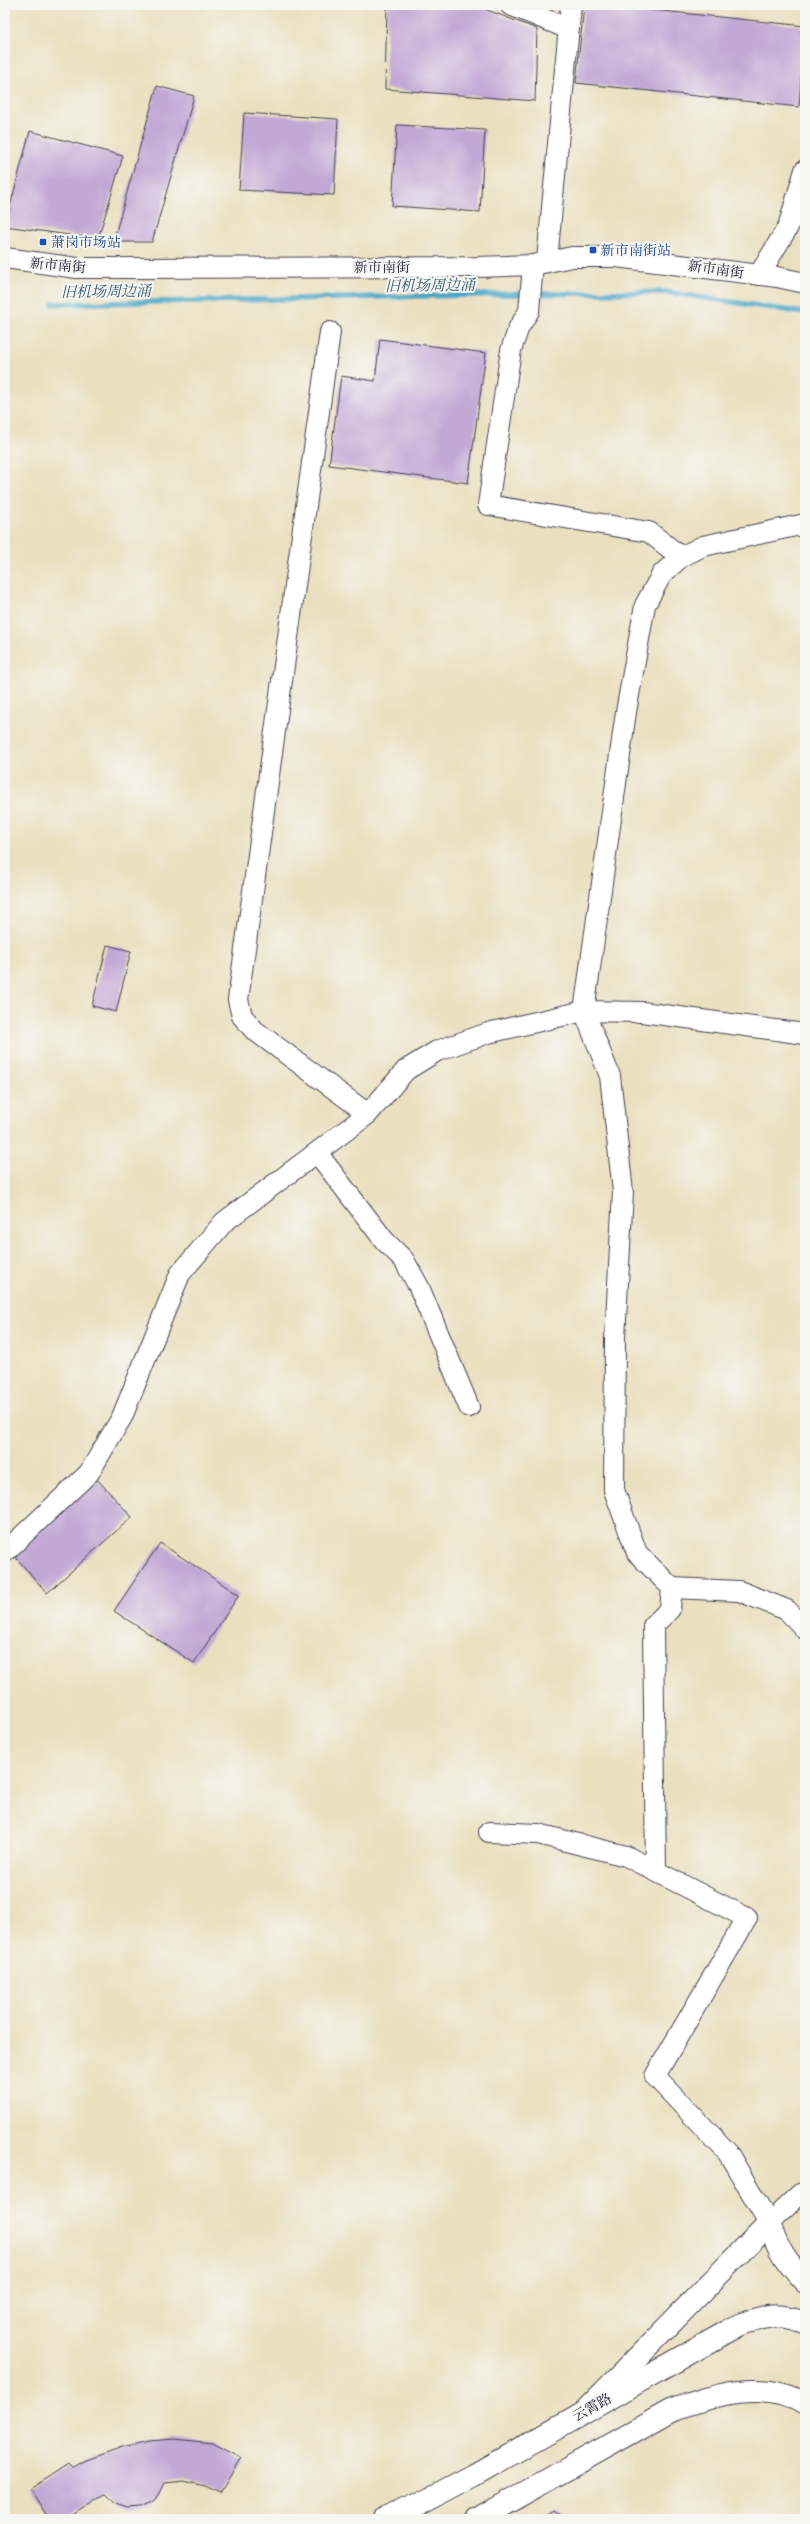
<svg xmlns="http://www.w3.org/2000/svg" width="810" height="2524" viewBox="0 0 810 2524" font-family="'Gentium Book Plus','Noto Serif SC',serif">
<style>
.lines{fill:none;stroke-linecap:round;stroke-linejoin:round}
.stream{stroke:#4ba8c9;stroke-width:5.5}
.building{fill:#c2a8d5}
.minor-casing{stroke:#403e4f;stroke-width:22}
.tertiary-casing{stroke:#403e4f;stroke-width:24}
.secondary-casing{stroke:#403e4f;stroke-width:24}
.minor{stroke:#fff;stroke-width:20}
.tertiary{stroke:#fff;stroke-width:22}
.secondary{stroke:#fff;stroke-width:22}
.transit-dot{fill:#1a4fb4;stroke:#f6f6f2;stroke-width:1.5}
.labels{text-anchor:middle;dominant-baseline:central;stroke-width:4;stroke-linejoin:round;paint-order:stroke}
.transit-label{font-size:14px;fill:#164399;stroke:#f6f6f2;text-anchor:start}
.street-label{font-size:14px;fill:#22223b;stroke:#f6f6f2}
.water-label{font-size:15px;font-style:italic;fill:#325874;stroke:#f6f6f2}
</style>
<rect width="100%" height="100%" fill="#f6f6f2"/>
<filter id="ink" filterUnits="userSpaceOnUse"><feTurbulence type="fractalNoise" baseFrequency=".025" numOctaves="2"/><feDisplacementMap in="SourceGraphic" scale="8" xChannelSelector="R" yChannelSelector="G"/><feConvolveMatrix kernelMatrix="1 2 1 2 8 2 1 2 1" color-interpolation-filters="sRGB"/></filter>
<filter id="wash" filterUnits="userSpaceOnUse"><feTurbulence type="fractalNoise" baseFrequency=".012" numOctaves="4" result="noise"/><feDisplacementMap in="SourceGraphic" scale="16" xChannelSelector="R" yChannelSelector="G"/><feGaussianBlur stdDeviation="0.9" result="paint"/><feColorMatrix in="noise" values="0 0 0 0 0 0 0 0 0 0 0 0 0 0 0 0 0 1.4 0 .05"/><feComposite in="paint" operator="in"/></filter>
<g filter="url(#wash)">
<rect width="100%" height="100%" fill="#eae0bf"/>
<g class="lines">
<!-- stream -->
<path class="stream" d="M535 294 664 292 805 313
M53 304 526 294"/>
</g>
<g id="blocks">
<!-- building -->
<path class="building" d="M387 5H474L537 29 535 101 385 89Z
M584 5H605L805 26 799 107 576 83Z
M157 86 194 96 152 242H113Z
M244 113 338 119 334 195 239 190Z
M397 125 485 130 480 212 392 206Z
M30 131 123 156 98 239 5 226Z
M380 339 486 353 468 483 329 465 341 376 375 381Z
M107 945 131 951 116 1012 92 1006Z
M95 1477 132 1517 47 1593 11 1552Z
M160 1543 239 1595 194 1663 114 1611Z
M174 2439 213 2443 241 2458 220 2493 205 2486 184 2481 165 2483 159 2495 152 2502 140 2507 127 2508 117 2504 106 2494 96 2498 63 2519H49L30 2489 68 2464 72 2468 84 2461 122 2447 149 2441Z
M555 2510 567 2519H540Z"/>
</g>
</g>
<g filter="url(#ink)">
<use href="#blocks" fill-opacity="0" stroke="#403e4f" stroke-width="1"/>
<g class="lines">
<!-- minor casing -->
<g class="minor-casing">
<path id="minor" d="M510 5 569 29
M5 258 77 268H128L477 267 533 265 572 257H616L777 277 805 283
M547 261 571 5
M533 265 529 311 519 327 511 350 488 505 649 532 681 557
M759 275 788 227 805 170
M330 332 238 1000 242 1016 254 1030 368 1114
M805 524 703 546 681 557 662 574 645 605 626 712 584 1011 610 1076 623 1192 615 1338 614 1490 637 1553 672 1588 739 1591 787 1610 805 1629
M318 1154 384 1240 404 1260 419 1287 469 1407
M5 1552 89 1473 122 1417 180 1274 224 1222 368 1114 406 1070 437 1051 488 1033 584 1011 642 1012 805 1034
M489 1832 538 1834 626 1856 747 1918 655 2076 728 2153 769 2223 800 2194 805 2192
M656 1871 653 1626 670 1609 672 1588"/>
</g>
<!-- tertiary casing -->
<g class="tertiary-casing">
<path id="tertiary" d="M588 2408 769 2223C778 2250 786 2262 805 2282"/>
</g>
<!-- secondary casing -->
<g class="secondary-casing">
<path id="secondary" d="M383 2519 421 2503 474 2475 739 2325C765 2316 778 2312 805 2322
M478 2519 670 2411C712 2395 763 2379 805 2404"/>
</g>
<!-- minor -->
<use href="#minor" class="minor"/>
<!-- tertiary -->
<use href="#tertiary" class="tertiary"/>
<!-- secondary -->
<use href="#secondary" class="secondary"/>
</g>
</g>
<!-- markers -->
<g class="transit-dot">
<rect x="39" y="238" width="8" height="8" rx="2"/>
<rect x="589" y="246" width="8" height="8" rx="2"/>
</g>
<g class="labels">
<!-- transit labels -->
<g class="transit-label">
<text x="51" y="242">萧岗市场站</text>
<text x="601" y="250">新市南街站</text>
</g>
<!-- street labels -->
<g class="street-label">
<text transform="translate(58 265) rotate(5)">新市南街</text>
<text x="382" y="267">新市南街</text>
<text transform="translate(716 269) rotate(8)">新市南街</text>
<text transform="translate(592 2407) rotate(-29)">云霄路</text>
</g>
<!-- water labels -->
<g class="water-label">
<text transform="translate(430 285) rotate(-1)">旧机场周边涌</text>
<text transform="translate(106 291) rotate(-1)">旧机场周边涌</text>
</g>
</g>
<!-- margin -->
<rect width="810" height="2524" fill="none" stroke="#f6f6f2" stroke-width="20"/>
</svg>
